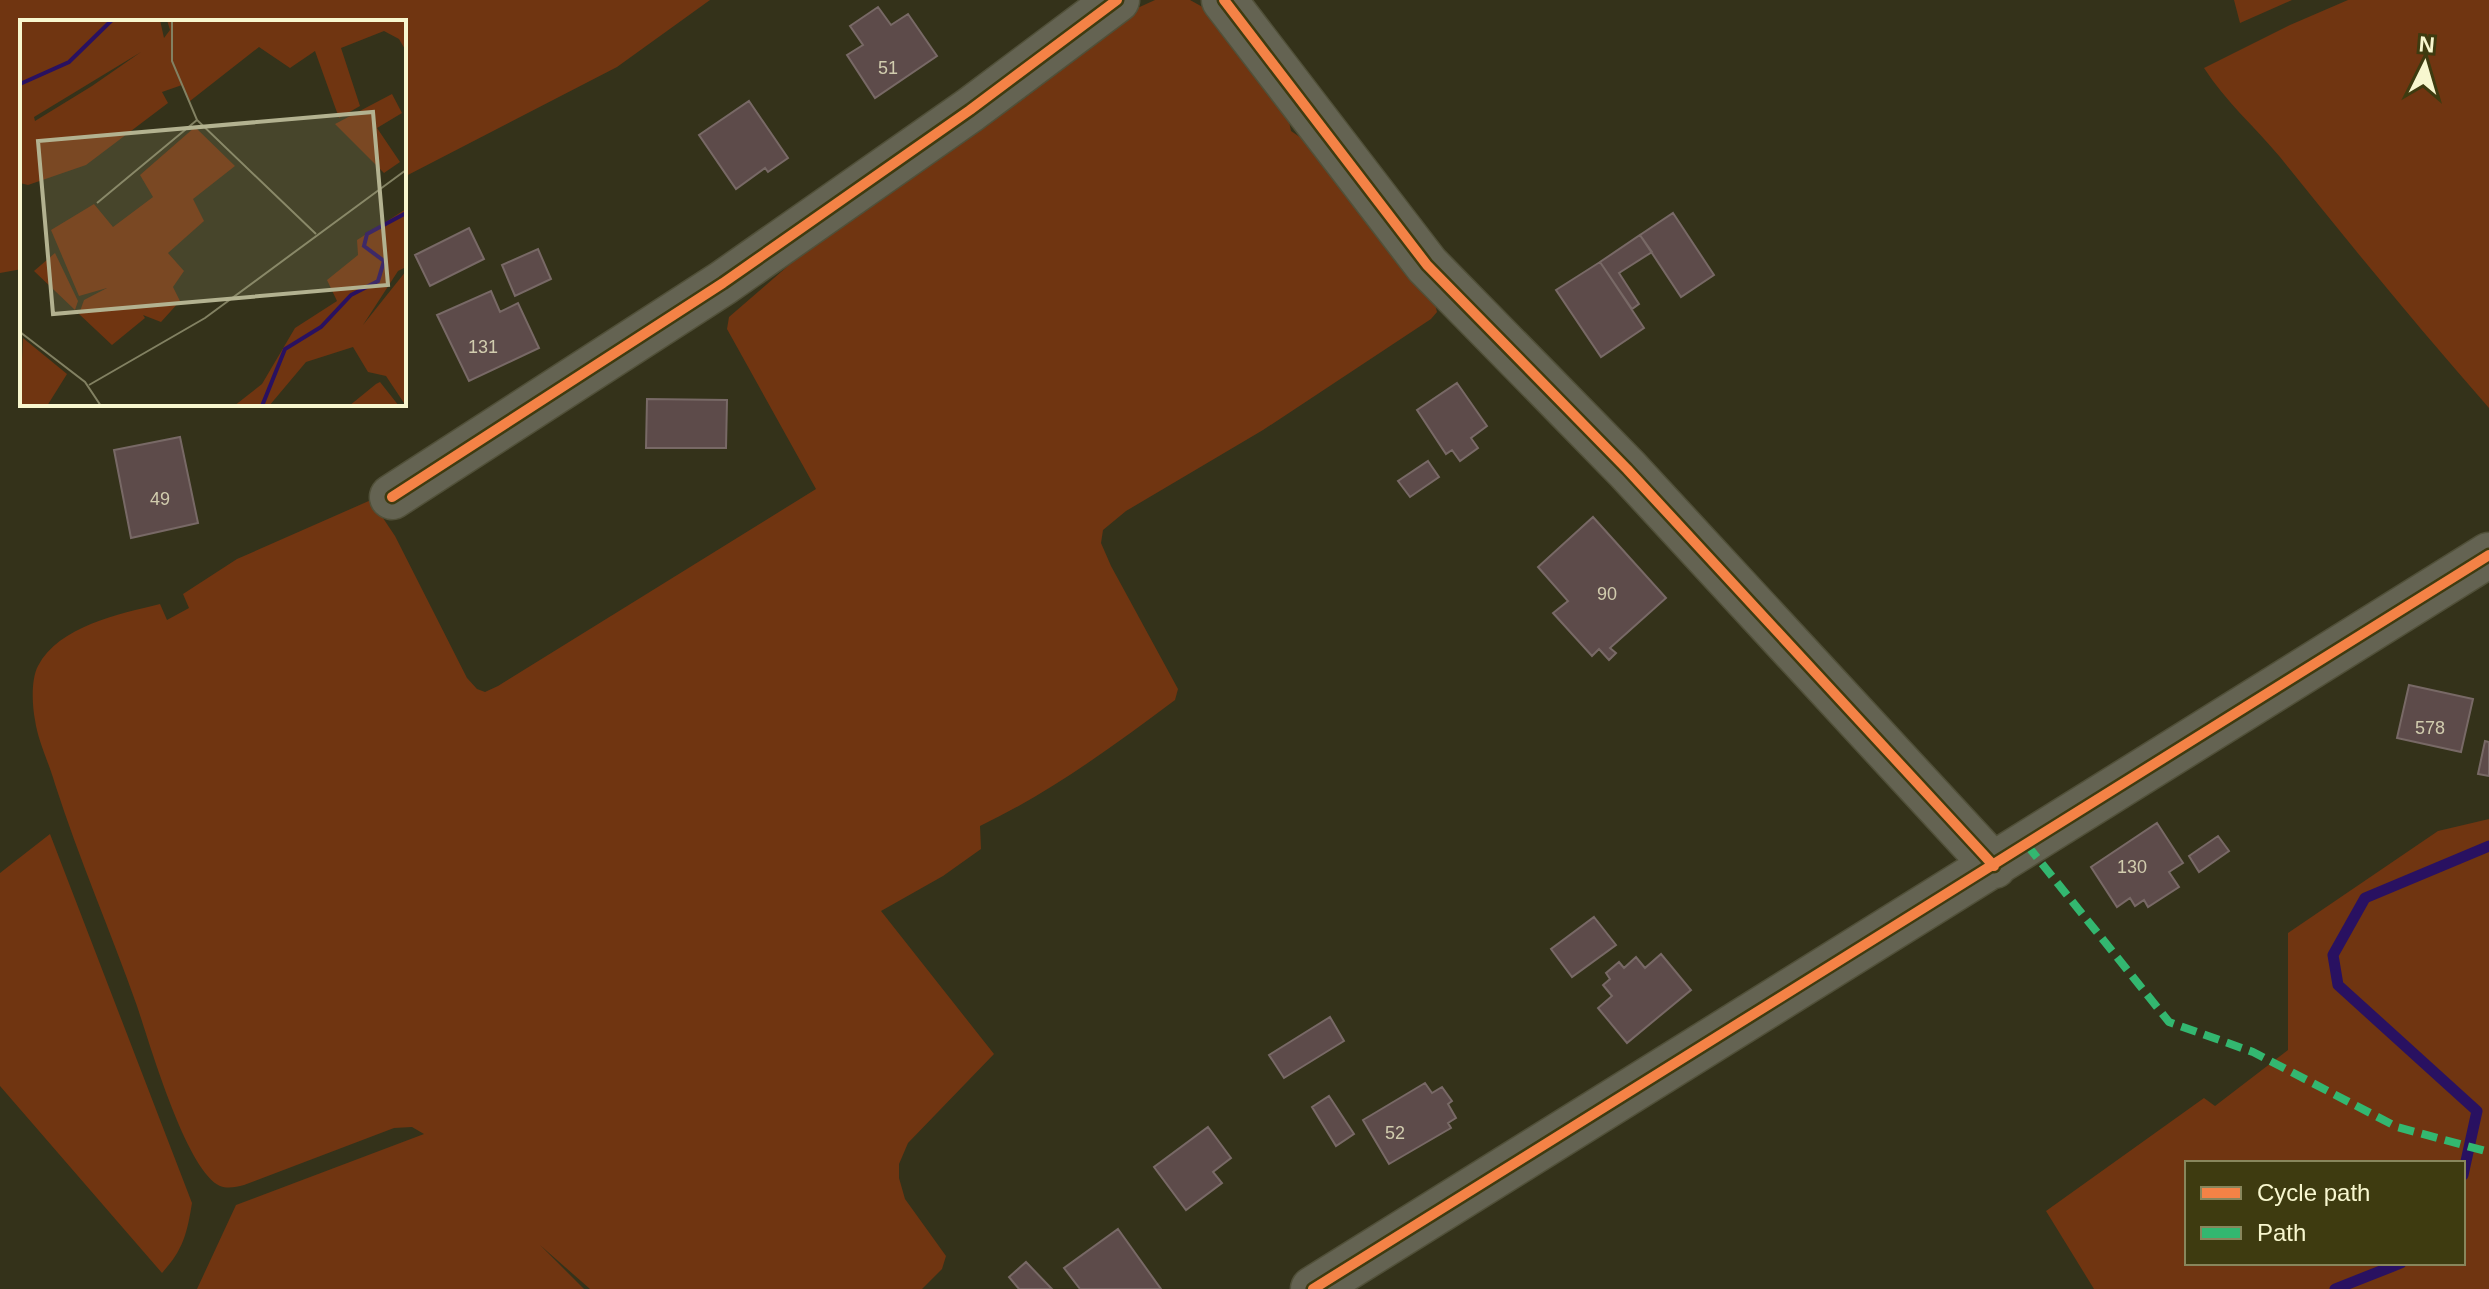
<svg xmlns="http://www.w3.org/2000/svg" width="2489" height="1289" viewBox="0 0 2489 1289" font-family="Arial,sans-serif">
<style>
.green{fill:#703511;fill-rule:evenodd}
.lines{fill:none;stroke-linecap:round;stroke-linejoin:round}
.stream{stroke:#291161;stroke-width:11}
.building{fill:#5d4b4a;stroke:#786966;stroke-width:2}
.minor-casing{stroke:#515039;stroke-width:47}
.minor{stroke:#646352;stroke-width:44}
.quiet{stroke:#33b770;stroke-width:8;stroke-dasharray:16 8;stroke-linecap:butt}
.cycleway-casing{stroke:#3e3b10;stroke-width:15}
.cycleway{stroke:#f48246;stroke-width:10}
.labels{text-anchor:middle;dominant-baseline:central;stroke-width:8;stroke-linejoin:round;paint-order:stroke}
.number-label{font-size:18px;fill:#d1ccae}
.inset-river{fill:none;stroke:#291161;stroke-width:4}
.inset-road{fill:none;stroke:#828162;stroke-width:2}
.view{fill:#b3b290;fill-opacity:0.15;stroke:#b3b290;stroke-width:4}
.inset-edge{fill:none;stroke:#f8f7cf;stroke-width:4}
</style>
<rect width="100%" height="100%" fill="#34321a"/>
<!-- green -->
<path class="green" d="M0 0H710L617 67 404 177V22H22V269L0 273Z
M1155 0H1190L1208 10 1286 107 1291 131 1310 144 1433 296 1437 312 1431 319 1263 430 1126 511 1103 530 1101 543 1111 566 1178 689 1175 700C1112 747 1051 792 980 826L981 849 943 876 881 911 994 1054 908 1143 899 1164V1178L905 1199 946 1256 942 1269 922 1289H590L540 1245 584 1289H197L236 1205 424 1134 412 1127 394 1128 244 1185C236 1187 228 1189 220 1186 186 1170 150 1044 137 1006 111 932 79 859 55 784 49 763 38 741 35 720 32 705 31 679 38 666 59 626 119 614 160 604L167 620 189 608 183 594 237 559 371 500 395 536 467 678 477 689 485 692 498 686 816 489 727 329 729 317 879 187 1133 10Z
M2234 0H2292L2240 23Z
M2348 0H2489V408C2417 326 2348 242 2280 157 2255 127 2225 101 2204 68L2290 25Z
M2489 819V1289H2094L2046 1211 2204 1098 2215 1106 2288 1050V933L2438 831ZM2463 1163V1263H2187V1163Z
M50 834 192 1203C187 1234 183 1250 162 1273L0 1086V873Z"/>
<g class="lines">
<!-- stream -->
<path class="stream" d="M2463 1175 2477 1111 2338 985 2333 955 2365 898 2489 846
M2335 1289 2401 1263"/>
</g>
<!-- building -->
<path class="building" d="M878 7 891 25 908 14 937 56 875 98 847 55 863 45 850 26Z
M749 101 788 158 768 172 765 168 736 189 699 135Z
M1673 213 1714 275 1681 297 1640 235Z
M469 228 484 259 430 286 415 255Z
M1640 235 1652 252 1619 273 1639 304 1632 309 1600 262Z
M538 249 551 279 515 296 502 265Z
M1600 262 1644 328 1601 357 1556 290Z
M491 291 500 312 518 303 539 348 469 381 437 315Z
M1457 383 1487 426 1471 438 1478 448 1460 461 1452 450 1446 454 1417 410Z
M647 399 727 400 726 448H646Z
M180 437 198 523 131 538 114 450Z
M1428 461 1439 477 1410 497 1398 481Z
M1593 517 1666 598 1610 648 1616 653 1609 660 1599 649 1592 656 1553 613 1568 601 1538 567Z
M2409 685 2473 699 2461 752 2397 738Z
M2485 741 2489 742V776L2478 774Z
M2157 823 2183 863 2169 872 2179 887 2148 907 2144 900 2135 906 2130 898 2117 907 2091 867Z
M2218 836 2229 851 2199 872 2189 856Z
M1594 917 1616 945 1572 977 1551 949Z
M1661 954 1691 990 1627 1043 1598 1008 1612 996 1603 985 1610 979 1606 973 1619 962 1624 968 1636 957 1645 968Z
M1330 1017 1344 1041 1284 1078 1269 1055Z
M1425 1083 1432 1093 1442 1087 1452 1101 1448 1104 1456 1118 1448 1123 1451 1128 1389 1164 1363 1120Z
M1329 1096 1354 1134 1336 1146 1312 1107Z
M1208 1127 1231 1158 1213 1172 1222 1183 1186 1210 1154 1167Z
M1118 1229 1161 1289H1080L1064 1268Z
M1026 1262 1052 1289H1019L1009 1277Z"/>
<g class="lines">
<!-- minor casing -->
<g class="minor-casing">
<path id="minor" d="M1224 0 1427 265 1627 469 1994 866
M392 497 723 283 970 110 1117 0
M1313 1289 2489 555"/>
</g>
<!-- minor -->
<use href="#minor" class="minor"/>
<!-- quiet -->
<path class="quiet" d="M2027 845 2169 1022 2253 1052 2397 1127 2489 1152"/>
<!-- cycleway casing -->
<g class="cycleway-casing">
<path id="cycleway" d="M1224 0 1427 265 1627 469 1994 866
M392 497 723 283 970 110 1117 0
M1313 1289 2489 555"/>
</g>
<!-- cycleway -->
<use href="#cycleway" class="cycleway"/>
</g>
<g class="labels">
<!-- number labels -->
<g class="number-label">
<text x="888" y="68">51</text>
<text x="483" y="347">131</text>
<text x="160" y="499">49</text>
<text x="1607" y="594">90</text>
<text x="2430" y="728">578</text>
<text x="2132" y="867">130</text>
<text x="1395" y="1133">52</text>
</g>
</g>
<!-- overview -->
<g transform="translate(20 20)">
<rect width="386" height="386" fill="#34321a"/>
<path d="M0 0H140L144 18 150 10 147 0H386V31L379 19 364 11 321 28 340 86 319 98 295 31 270 48 239 27 170 81 162 65 142 72 148 83 66 145 8 165 0 163ZM121 32 72 66 15 101 14 97ZM372 74 382 93 357 108 380 142 364 153 315 104ZM175 107 215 146 173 179 184 201 148 233 164 251 153 267 160 281 141 302 123 295 125 298 92 325 59 294 64 280 87 268 59 276 31 210 74 184 93 207 133 177 120 155ZM386 189V247L378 251 343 305 386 251V386L366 356 348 352 333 327 286 342 249 386H214L242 364 275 308 317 281 307 260 338 235 337 220ZM35 233 58 281 55 290 14 251ZM3 318 47 354 27 386H0ZM360 362 379 386H329L356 364Z" fill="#703511" fill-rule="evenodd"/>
<path class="inset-river" d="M0 64 49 42 92 0M242 386 265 329 301 307 331 275 358 261 364 241 344 226 347 214 386 193"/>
<path class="inset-road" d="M152 0V41L177 100 296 214M77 183 177 100M0 312 65 362 81 386M69 365 185 298 386 150"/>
<path class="view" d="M353 92 368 265 33 294 18 121Z"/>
<rect width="386" height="386" class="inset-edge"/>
</g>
<!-- legend -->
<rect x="2185" y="1161" width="280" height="104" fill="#3e3b10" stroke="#88865c" stroke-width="2"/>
<rect x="2201" y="1187" width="40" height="12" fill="#f48246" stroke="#88865c" stroke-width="2"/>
<text x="2257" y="1201" font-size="24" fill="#f8f7cf">Cycle path</text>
<rect x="2201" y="1227" width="40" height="12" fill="#33b770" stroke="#88865c" stroke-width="2"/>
<text x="2257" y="1241" font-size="24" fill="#f8f7cf">Path</text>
<!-- north arrow -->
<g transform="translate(2425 64) rotate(5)" stroke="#3e3b10" stroke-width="6" paint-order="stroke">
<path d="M0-6L14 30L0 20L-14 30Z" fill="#f8f7cf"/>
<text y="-12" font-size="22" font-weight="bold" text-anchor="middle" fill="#f8f7cf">N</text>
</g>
</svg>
